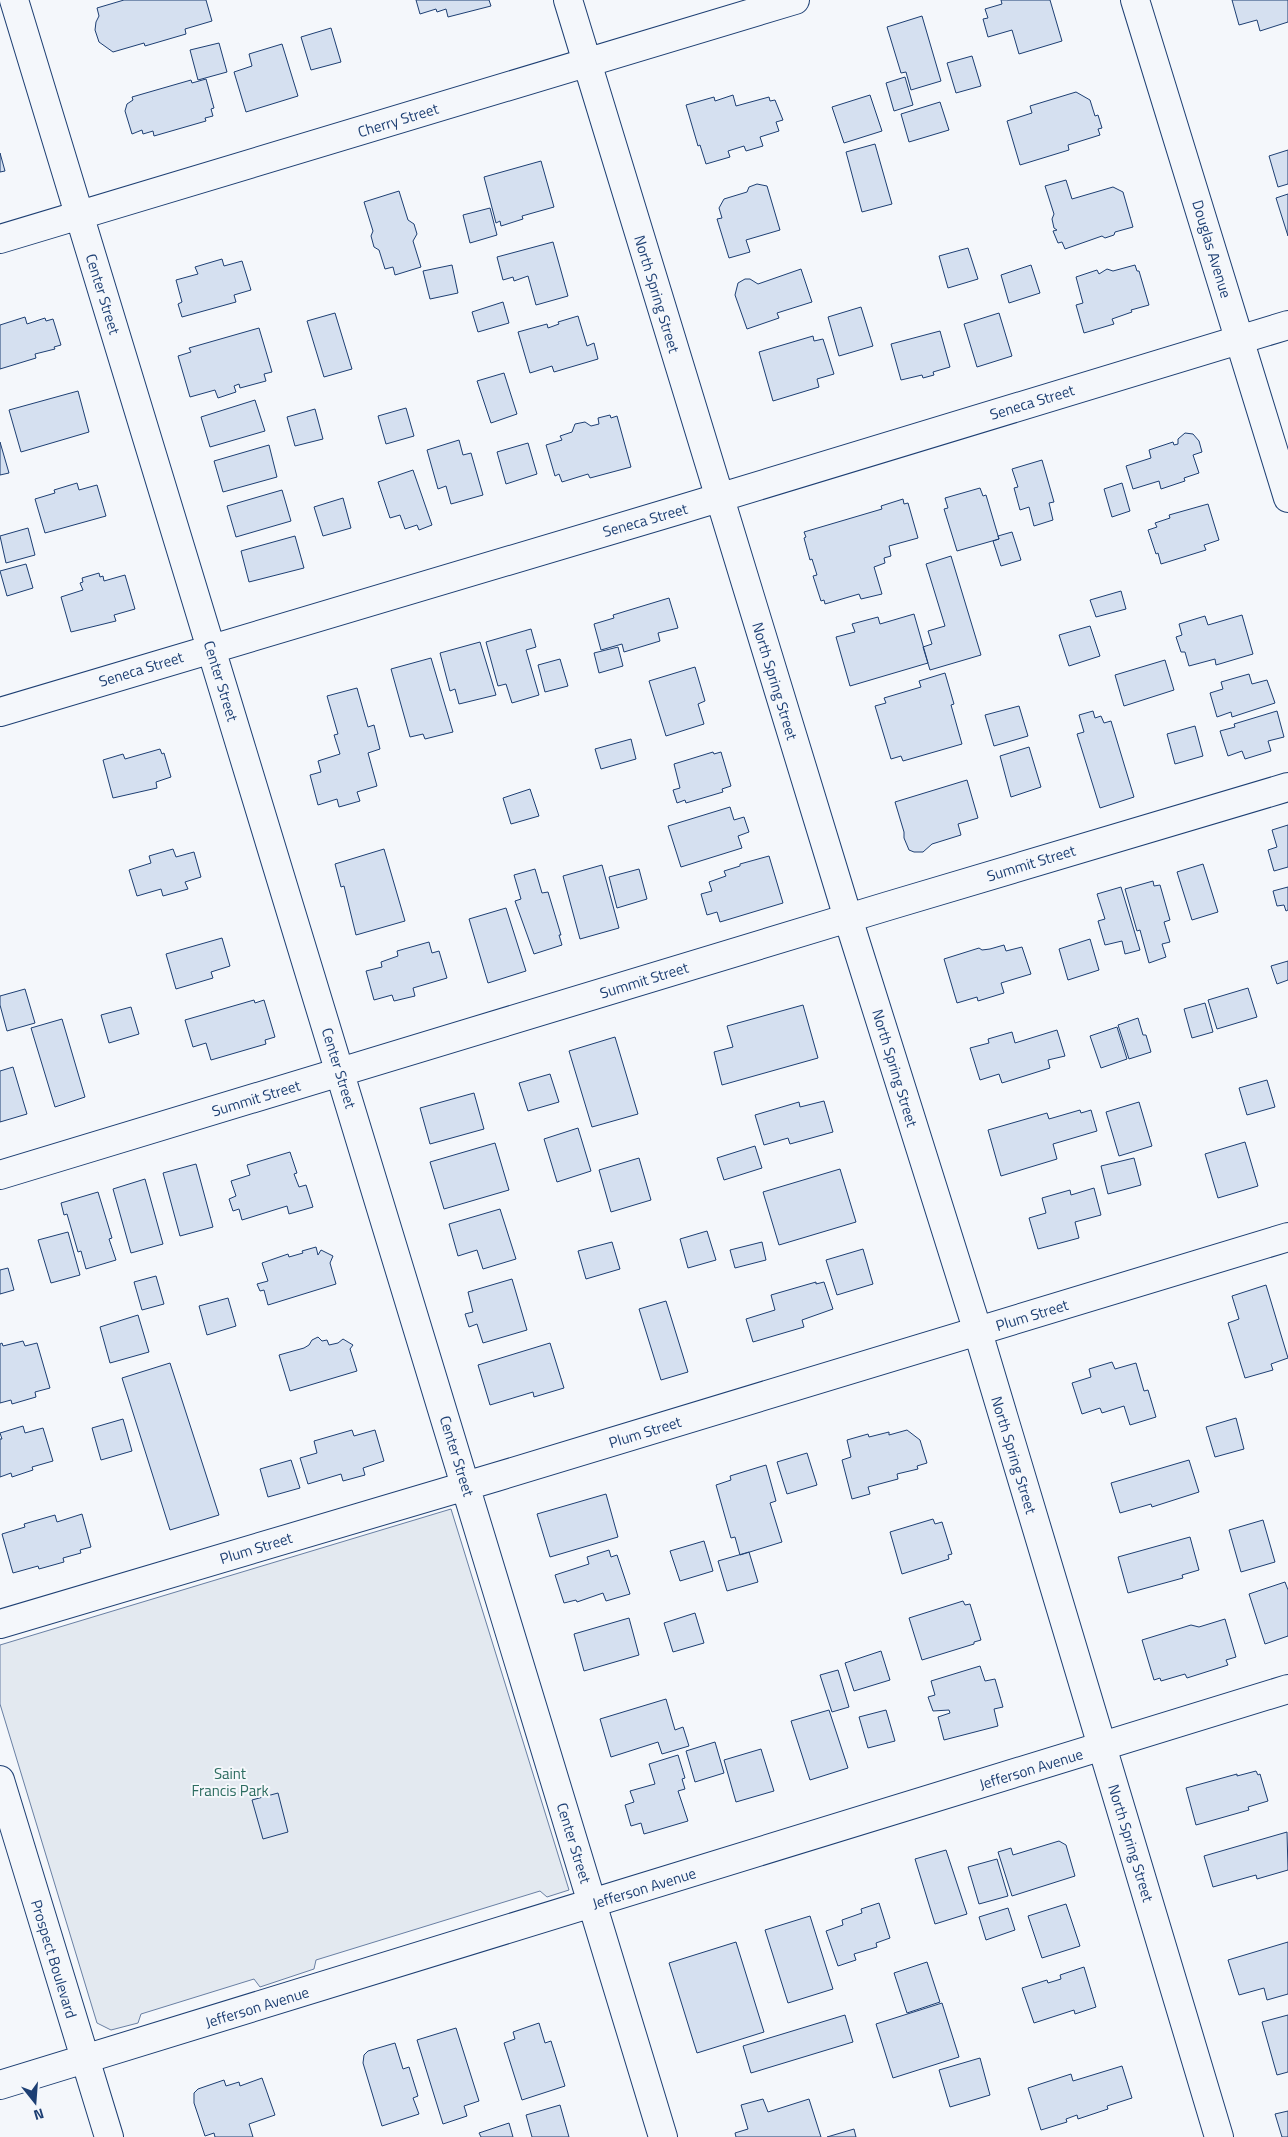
<svg xmlns="http://www.w3.org/2000/svg" width="1288" height="2137" viewBox="0 0 1288 2137" font-family="'Titillium Web',sans-serif">
<style>
.green{fill:#e3e9f0;stroke:#687fa3}
.building{fill:#d5e0f0;stroke:#1d3f73}
.lines{fill:none;stroke-linecap:round;stroke-linejoin:round}
.minor-casing{stroke:#1d3f73;stroke-width:30}
.minor{stroke:#f4f7fb;stroke-width:28}
.labels{text-anchor:middle;dominant-baseline:central;stroke-width:4;stroke-linejoin:round;paint-order:stroke}
.street-label{font-size:15px;fill:#1d3f73;stroke:#f4f7fb}
.park-label{font-size:15px;fill:#2c6c60;stroke:#f4f7fb}
</style>
<rect width="100%" height="100%" fill="#f4f7fb"/>
<!-- green -->
<path class="green" d="M451 1509 569 1890 547 1897 540 1891 316 1960 314 1969 260 1987 254 1979 141 2014 138 2023 111 2030 97 2023 0 1704V1645Z"/>
<!-- building -->
<path class="building" d="M124 0H206L212 21 185 29 186 34 145 46 144 43 113 52 99 42 95 30 96 22 99 16 97 8Z
M416 0H489L491 6 448 17 446 9 437 12 436 9 420 14Z
M1001 0H1050L1062 41 1019 54 1012 30 988 37 983 19 988 18 985 9 1002 4Z
M1232 0H1288V22L1260 31 1257 20 1239 25Z
M922 16 941 81 911 90 906 72 901 73 887 27Z
M331 28 341 62 311 70 301 37Z
M219 43 227 72 198 80 190 50Z
M282 44 298 96 246 112 234 72 252 66 249 54Z
M972 56 981 86 956 93 947 63Z
M905 77 913 105 894 111 886 83Z
M206 79 214 108 211 109 213 116 205 118 206 121 154 136 153 131 143 134 142 130 132 134 125 111 127 104 133 100 132 97 191 80 192 83Z
M1076 92 1090 100 1095 116 1098 115 1102 128 1098 129 1100 135 1068 145 1069 150 1020 165 1007 121 1032 113 1030 106Z
M733 95 736 106 769 97 770 101 775 100 783 120 776 122 779 131 760 137 763 146 746 151 744 146 728 151 730 157 706 164 700 145 698 146 686 105 714 97 715 101Z
M870 95 882 131 844 143 832 107Z
M940 102 949 130 909 142 901 114Z
M875 144 892 204 862 212 846 152Z
M1288 150V184L1278 187 1269 156Z
M0 153 5 171 0 172Z
M541 161 554 207 522 216 523 219 501 226 500 221 496 223 484 177Z
M1066 180 1072 199 1113 187 1123 192 1133 227 1115 232 1114 235 1105 238 1102 236 1065 249 1062 242 1058 243 1053 231 1057 230 1054 228 1052 219 1054 214 1045 186Z
M757 184 767 186 780 230 746 240 750 252 729 258 717 219 722 218 719 208 724 199 747 192 749 187Z
M399 191 408 220 414 224 417 234 413 241 421 267 395 275 393 267 385 269 379 250 374 247 371 236 373 231 364 202Z
M1288 194V236L1276 198Z
M490 208 497 235 470 243 463 215Z
M553 242 568 296 536 305 528 276 514 281 513 277 503 280 497 257Z
M968 248 978 279 948 288 939 256Z
M222 259 224 266 242 261 251 290 234 295 236 302 182 317 178 304 182 302 176 280 198 274 195 267Z
M452 265 458 293 430 299 423 271Z
M1031 265 1040 293 1009 303 1001 275Z
M1135 265 1137 271H1139L1149 305 1131 310 1132 312 1112 319 1114 324 1084 333 1076 305 1083 303 1076 277 1097 270 1099 274 1107 269 1113 271Z
M801 269 812 302 777 313 779 318 747 329 735 295 738 283 745 279H750L758 284Z
M503 302 509 323 478 332 472 312Z
M861 307 873 346 839 356 828 317Z
M335 313 352 369 324 377 307 321Z
M999 313 1012 356 977 367 964 324Z
M578 316 587 346 594 343 598 359 554 372 552 366 530 373 518 332 547 324 548 328 559 324 558 322Z
M25 317 27 324 45 318 46 321 53 319 61 345 54 347 55 349 35 354 36 358 0 369V325Z
M259 328 272 372 264 374 266 381 240 388 239 384 234 386 236 392 218 398 215 390 190 397 178 356 191 352 189 348Z
M940 331 950 367 933 372 934 375 923 378 922 375 901 380 891 344Z
M813 336 814 341 823 339 834 374 817 379 819 387 773 401 759 352Z
M504 373 517 414 491 423 477 381Z
M78 391 89 432 21 452 9 410Z
M255 400 265 431 210 447 201 417Z
M406 408 414 436 386 444 378 416Z
M315 409 323 439 295 446 287 417Z
M610 415 611 418 617 416 631 467 590 478 588 474 562 482 559 474 555 476 546 445 562 440 560 436 572 432 575 424 585 422 591 426 599 424 598 418Z
M1185 433 1193 434 1199 441 1202 452 1193 455 1199 473 1184 478 1185 481 1161 489 1159 481 1133 489 1126 466 1151 458 1149 450 1173 442 1174 445 1178 444V439Z
M459 440 463 455 471 453 483 495 451 504 446 486 438 489 427 450Z
M0 442 9 473 0 475Z
M528 443 537 474 506 484 497 452Z
M269 445 277 477 223 492 214 461Z
M1042 460 1054 502 1049 503 1053 520 1034 526 1029 507 1020 510 1014 488 1018 487 1012 469Z
M413 470 432 525 419 530 417 525 405 529 400 515 390 518 378 482Z
M77 483 79 490 97 485 106 516 45 533 35 499 55 493 54 490Z
M1122 483 1130 511 1112 517 1104 489Z
M980 488 983 496 986 495 999 539 957 551 944 509 948 508 945 498Z
M282 490 291 521 236 537 227 506Z
M343 498 351 528 323 536 314 507Z
M903 499 904 504 908 503 918 538 889 546 891 556 884 558 885 563 874 567 882 594 861 599 859 594 825 604 824 600 821 601 813 576 817 575 812 559 810 560 804 538 806 537 804 532 882 509 881 506Z
M1208 504 1219 540 1204 545 1206 550 1161 564 1158 553 1156 554 1148 530 1157 527 1155 523 1170 518 1169 515Z
M28 528 35 555 6 563 0 536Z
M1012 532 1021 560 1001 566 993 541 999 539 998 536Z
M295 536 304 568 249 582 241 551Z
M951 556 981 655 930 670 923 647 932 644 928 631 945 626 926 564Z
M26 564 33 588 7 596 0 571Z
M99 573 100 577 103 576 104 581 125 575 135 609 114 615 116 621 71 632 61 597 83 590 80 583 83 582 82 578Z
M1121 591 1126 609 1096 617 1090 600Z
M669 598 678 628 658 633 660 641 624 652 622 644 601 650 594 624 614 618 613 615Z
M914 614 928 663 850 686 836 637 855 632 852 624 878 617 880 624Z
M1242 615 1253 654 1216 665 1215 659 1189 666 1185 652H1181L1176 637 1182 635 1179 624 1205 616 1208 625Z
M1090 626 1100 656 1069 666 1059 635Z
M531 629 536 647 526 650 539 695 512 703 506 684 498 686 486 642Z
M480 642 496 695 459 704 455 689 450 691 440 653Z
M618 647 623 666 599 673 594 653Z
M431 658 453 732 425 739 423 734 410 737 391 669Z
M560 659 568 686 545 692 538 665Z
M1165 660 1174 690 1124 706 1115 675Z
M695 667 705 701 698 704 704 724 666 736 649 681Z
M945 673 954 704 951 705 962 744 903 761 901 756 891 759 875 706 886 703 884 698 921 687 919 681Z
M1249 674 1252 684 1267 680 1275 703 1232 717 1231 712 1217 717 1210 693 1223 689 1221 682Z
M357 688 368 727 374 725 380 749 368 753 377 786 357 792 360 801 339 807 337 799 318 805 310 775 321 772 318 761 340 754 334 735 338 734 327 696Z
M1019 706 1028 736 994 746 985 715Z
M1093 711 1095 718 1101 716 1104 723 1111 721 1134 797 1100 808 1077 734 1084 732 1079 715Z
M1277 711 1284 737 1268 741 1271 751 1245 759 1242 751 1228 756 1220 731 1235 727 1234 724Z
M1195 726 1203 756 1175 764 1167 734Z
M631 739 636 759 601 769 595 749Z
M1029 747 1041 787 1011 797 1000 756Z
M160 749 162 754 164 753 171 777 156 782 157 788 113 798 103 760 123 754 125 759Z
M713 752 714 754 721 752 731 786 722 789 723 792 686 803 685 800 677 803 673 790 680 788 674 764Z
M967 780 978 818 958 824 961 835 932 844 923 852H914L909 850 904 838V832L895 802Z
M530 789 539 816 511 824 503 798Z
M730 807 734 820 744 817 749 832 738 836 742 848 681 867 668 826Z
M1288 825V867L1274 871 1268 850 1277 847 1272 830Z
M173 849 176 857 194 852 201 877 185 882 188 889 163 896 161 889 137 896 129 870 151 863 149 856Z
M384 849 405 921 356 935 344 886 341 887 335 864Z
M769 856 783 903 720 922 717 912 707 915 701 894 712 891 709 882 726 876 724 871 740 866V864Z
M1203 864 1218 912 1192 920 1177 872Z
M602 865 619 928 580 939 563 876Z
M535 869 542 893 548 892 561 935H559L562 945 534 954 515 901 521 899 514 875Z
M639 869 647 899 617 908 609 877Z
M1153 881 1154 886 1160 885 1170 920 1164 922 1170 942 1162 944 1166 957 1149 963 1140 930 1137 931 1125 889Z
M1121 887 1140 950 1125 954 1122 941 1105 945 1098 921 1105 919 1097 894Z
M1288 887V910L1286 911 1284 905 1277 906 1273 891Z
M506 908 526 971 488 983 469 919Z
M222 938 230 966 211 972 213 978 176 989 166 954Z
M1090 939 1099 970 1068 980 1059 949Z
M429 942 432 953 439 951 447 978 413 988 415 996 394 1001 392 995 374 1000 366 971 382 967 381 962 398 956 397 951Z
M1004 945 1006 951 1022 947 1031 974 1001 983 1004 993 978 1001 977 997 957 1003 944 959 979 948 982 950 990 949Z
M1288 961V980L1277 984 1271 966Z
M1248 988 1257 1017 1217 1029 1208 1000Z
M25 989 35 1023 7 1031 0 1005V996Z
M254 1000 255 1003 264 1000 275 1037 265 1040 266 1044 211 1060 206 1043 193 1047 185 1020Z
M1205 1003 1213 1032 1192 1038 1184 1009Z
M803 1005 818 1058 722 1085 714 1052 733 1047 727 1026Z
M131 1007 139 1034 109 1043 101 1015Z
M1138 1018 1143 1035H1146L1151 1052 1129 1059 1118 1025Z
M62 1019 85 1097 55 1107 31 1028Z
M1117 1027 1127 1059 1101 1068 1090 1036Z
M1057 1030 1065 1056 1048 1060 1050 1068 1002 1083 999 1074 980 1080 970 1048 989 1043 988 1039 1012 1032 1015 1043Z
M615 1037 638 1114 592 1127 569 1051Z
M13 1067 27 1114 0 1122V1071Z
M550 1074 559 1102 528 1111 519 1083Z
M1267 1080 1275 1107 1247 1115 1239 1088Z
M474 1093 484 1129 430 1144 420 1108Z
M824 1101 833 1132 790 1144 788 1138 764 1145 755 1115 799 1102 800 1107Z
M1139 1102 1152 1146 1119 1156 1106 1112Z
M1080 1110 1081 1113 1091 1110 1097 1131 1053 1144 1057 1159 1001 1176 988 1130 1047 1113 1049 1119Z
M578 1128 591 1171 557 1182 544 1139Z
M1245 1142 1258 1186 1218 1198 1205 1154Z
M495 1143 509 1190 444 1209 430 1162Z
M755 1146 762 1168 724 1180 717 1158Z
M290 1152 297 1173 294 1174 299 1187 306 1185 313 1207 289 1214 287 1206 242 1220 239 1209 233 1211 229 1199 236 1196 231 1181 250 1175 247 1165Z
M639 1158 651 1200 611 1212 599 1170Z
M1134 1158 1141 1185 1108 1194 1101 1166Z
M196 1164 213 1227 180 1236 163 1173Z
M840 1169 856 1222 779 1245 763 1192Z
M145 1179 163 1244 131 1253 113 1189Z
M1094 1188 1101 1215 1075 1222 1079 1238 1038 1249 1029 1218 1046 1213 1042 1198 1070 1190 1071 1195Z
M98 1192 112 1238 109 1239 116 1260 86 1269 81 1251 78 1252 67 1214 64 1215 61 1203Z
M500 1209 516 1259 483 1269 477 1250 458 1256 449 1224Z
M707 1231 716 1260 688 1268 680 1239Z
M68 1232 80 1275 51 1283 38 1240Z
M612 1242 620 1269 586 1279 578 1251Z
M762 1242 766 1260 735 1268 730 1250Z
M316 1247 318 1255 321 1250 333 1256 330 1263 336 1284 268 1305 264 1290 260 1291 257 1284 268 1281 262 1263 288 1254 289 1257 303 1253 302 1251Z
M863 1249 873 1284 837 1295 826 1260Z
M8 1268 14 1290 0 1294V1270Z
M156 1276 164 1304 142 1310 134 1282Z
M512 1279 527 1330 483 1343 477 1324 469 1327 465 1314 473 1312 468 1292Z
M816 1282V1284L824 1282 833 1309 802 1320 804 1327 753 1342 746 1319 775 1310 771 1295Z
M1266 1285 1288 1358 1271 1364 1273 1370 1245 1378 1228 1323 1239 1319 1232 1296Z
M228 1298 236 1326 207 1335 199 1306Z
M666 1301 688 1372 661 1380 639 1309Z
M138 1315 149 1352 110 1363 100 1327Z
M318 1337 322 1341 327 1340 329 1345 338 1343 343 1339 353 1345 350 1349 357 1371 290 1391 279 1355 304 1348 309 1345 312 1340Z
M23 1341 25 1346 37 1343 50 1388 35 1392 36 1397 12 1404 11 1400 0 1403V1344L2 1343 3 1346Z
M550 1343 564 1388 534 1397 533 1392 490 1405 478 1365Z
M1112 1362 1115 1369 1136 1363 1144 1391 1148 1390 1156 1417 1130 1425 1124 1406 1102 1413 1100 1408 1082 1414 1072 1383 1091 1377 1089 1369Z
M170 1363 219 1515 170 1530 122 1378Z
M1236 1418 1244 1449 1215 1457 1206 1427Z
M123 1419 132 1451 101 1460 92 1428Z
M23 1426 25 1433 43 1428 53 1461 32 1467 33 1470 12 1477 11 1473 0 1477V1439H2L0 1433Z
M352 1430 354 1436 375 1430 384 1461 363 1468 365 1475 343 1481 341 1474 308 1484 300 1458 317 1453 314 1441Z
M907 1430 920 1440 927 1463 917 1466 918 1469 897 1474 898 1479 868 1487 870 1494 852 1499 842 1460 851 1457 847 1440 868 1434 869 1437 889 1432V1435Z
M807 1453 817 1485 787 1494 777 1462Z
M291 1460 300 1488 268 1497 260 1469Z
M1189 1460 1199 1492 1152 1507 1151 1504 1120 1513 1111 1483Z
M766 1465 776 1501 770 1503 782 1542 740 1555 735 1537 731 1538 716 1485 731 1480 730 1476Z
M606 1494 618 1537 550 1557 537 1514Z
M82 1514 91 1547 80 1550 81 1553 63 1558 64 1562 39 1569 38 1566 13 1573 2 1534 25 1527 24 1524 55 1515 57 1522Z
M933 1519 935 1524 942 1522 952 1554 948 1555 949 1559 902 1574 890 1532Z
M1263 1520 1275 1562 1241 1572 1229 1530Z
M1190 1537 1199 1570 1182 1575 1183 1578 1128 1593 1118 1557Z
M704 1541 713 1571 680 1581 670 1551Z
M609 1550 611 1557 617 1555 630 1594 606 1601 603 1593 577 1602 576 1600 564 1603 555 1575 589 1564 587 1557Z
M749 1552 758 1582 727 1591 718 1561Z
M1285 1582 1288 1590V1636L1265 1644 1249 1594Z
M963 1601 965 1605 970 1604 981 1640 974 1642V1644L922 1660 909 1618Z
M695 1613 704 1643 673 1652 664 1623Z
M629 1618 639 1655 584 1671 574 1634Z
M1225 1619 1236 1657 1226 1660 1228 1665 1187 1678 1185 1674 1161 1681 1160 1678 1154 1680 1142 1640 1191 1625 1199 1627Z
M881 1651 890 1680 854 1691 845 1663Z
M980 1666 985 1681 995 1679 1003 1707 994 1709 998 1726 944 1740 938 1717 950 1713 949 1710 933 1711 928 1697 935 1695 931 1681Z
M838 1670 849 1707 832 1712 820 1675Z
M666 1699 675 1730 683 1727 689 1746 662 1754 658 1742 611 1757 600 1719Z
M829 1710 848 1768 810 1780 791 1721Z
M886 1710 895 1741 868 1748 859 1717Z
M715 1742 724 1773 695 1782 686 1751Z
M761 1749 774 1791 736 1802 724 1760Z
M678 1755 685 1778 682 1779 685 1789 678 1791 688 1821 644 1834 641 1823 631 1826 625 1805 634 1802 630 1791 655 1784 649 1764Z
M1256 1771 1258 1775 1260 1774 1268 1801 1248 1807 1249 1810 1196 1825 1186 1788 1237 1774V1776Z
M278 1793 288 1832 263 1839 252 1800Z
M1287 1832 1288 1870 1257 1879 1256 1875 1213 1887 1204 1856Z
M1059 1841 1066 1845 1075 1876 1012 1896 998 1852 1011 1848 1013 1855Z
M946 1850 967 1914 935 1924 915 1859Z
M997 1859 1008 1896 979 1904 968 1867Z
M879 1903 890 1938 876 1943 877 1947 854 1954 856 1960 838 1966 826 1931 843 1925 842 1920 862 1913 861 1909Z
M1066 1904 1080 1946 1042 1958 1028 1916Z
M1008 1908 1015 1930 986 1940 979 1917Z
M810 1916 833 1989 788 2003 765 1930Z
M736 1942 764 2032 697 2053 669 1963Z
M1288 1942V1994L1267 2000 1264 1988 1239 1995 1228 1960Z
M927 1962 940 2002 907 2013 894 1973Z
M1084 1967 1096 2007 1075 2014 1074 2010 1034 2023 1022 1988 1047 1980 1048 1983 1061 1979 1060 1975Z
M942 2003 959 2057 893 2078 876 2024Z
M845 2015 853 2042 751 2073 743 2046Z
M1288 2015V2072L1277 2075 1262 2022Z
M539 2023 545 2043 551 2041 565 2086 522 2100 504 2043 515 2039 513 2032Z
M456 2028 479 2101 464 2106 467 2116 443 2124 417 2040Z
M395 2043 403 2069 409 2067 418 2096 413 2098 419 2114 382 2126 363 2063 364 2055 368 2051Z
M980 2058 990 2095 950 2107 939 2070Z
M1122 2066 1132 2098 1107 2106 1108 2109 1078 2119 1077 2115 1066 2119 1067 2122 1041 2130 1028 2088 1071 2074 1073 2081Z
M262 2078 275 2115 249 2124 253 2137H215L214 2133 205 2136 194 2103V2093L198 2089 224 2080 226 2086 239 2082 240 2086Z
M763 2099 768 2112 809 2099 821 2137H736L735 2133 748 2129 741 2105Z
M560 2105 569 2137H532L526 2115Z
M1288 2111V2137H1282L1275 2114Z
M509 2123 513 2137H481L479 2133Z
M854 2129 856 2137H827Z"/>
<g class="lines">
<!-- minor casing -->
<g class="minor-casing">
<path id="minor" d="M14 0 663 2137
M568 0 848 918 978 1332 1219 2137
M1135 0 1288 498
M0 239 795 0
M0 712 682 509 1288 325
M0 1175 888 906 1288 787
M0 1624 496 1477 1288 1237
M0 1780 109 2137
M0 2085 1288 1689"/>
</g>
<!-- minor -->
<use href="#minor" class="minor"/>
</g>
<g class="labels">
<!-- street labels -->
<g class="street-label">
<text transform="translate(398 120) rotate(-17)">Cherry Street</text>
<text transform="translate(1212 249) rotate(73)">Douglas Avenue</text>
<text transform="translate(103 294) rotate(73)">Center Street</text>
<text transform="translate(657 294) rotate(73)">North Spring Street</text>
<text transform="translate(1032 402) rotate(-17)">Seneca Street</text>
<text transform="translate(645 520) rotate(-16)">Seneca Street</text>
<text transform="translate(141 669) rotate(-17)">Seneca Street</text>
<text transform="translate(221 681) rotate(73)">Center Street</text>
<text transform="translate(775 681) rotate(73)">North Spring Street</text>
<text transform="translate(1031 863) rotate(-17)">Summit Street</text>
<text transform="translate(644 980) rotate(-17)">Summit Street</text>
<text transform="translate(339 1068) rotate(73)">Center Street</text>
<text transform="translate(895 1068) rotate(73)">North Spring Street</text>
<text transform="translate(256 1098) rotate(-17)">Summit Street</text>
<text transform="translate(1032 1315) rotate(-17)">Plum Street</text>
<text transform="translate(645 1432) rotate(-17)">Plum Street</text>
<text transform="translate(1014 1455) rotate(73)">North Spring Street</text>
<text transform="translate(457 1456) rotate(73)">Center Street</text>
<text transform="translate(256 1548) rotate(-17)">Plum Street</text>
<text transform="translate(1031 1769) rotate(-17)">Jefferson Avenue</text>
<text transform="translate(574 1843) rotate(73)">Center Street</text>
<text transform="translate(1131 1843) rotate(73)">North Spring Street</text>
<text transform="translate(644 1888) rotate(-17)">Jefferson Avenue</text>
<text transform="translate(54 1959) rotate(73)">Prospect Boulevard</text>
<text transform="translate(257 2007) rotate(-17)">Jefferson Avenue</text>
</g>
<!-- park labels -->
<g class="park-label">
<text x="230" y="1773">Saint<tspan x="230" dy="17">Francis Park</tspan></text>
</g>
</g>
<!-- north arrow -->
<g transform="translate(35 2102) rotate(163)" stroke="#f4f7fb" stroke-width="4" paint-order="stroke">
<path d="M0-4L9 19L0 12L-9 19Z" fill="#1d3f73"/>
<text y="-8" font-size="14" font-weight="bold" text-anchor="middle" fill="#1d3f73">N</text>
</g>
</svg>
